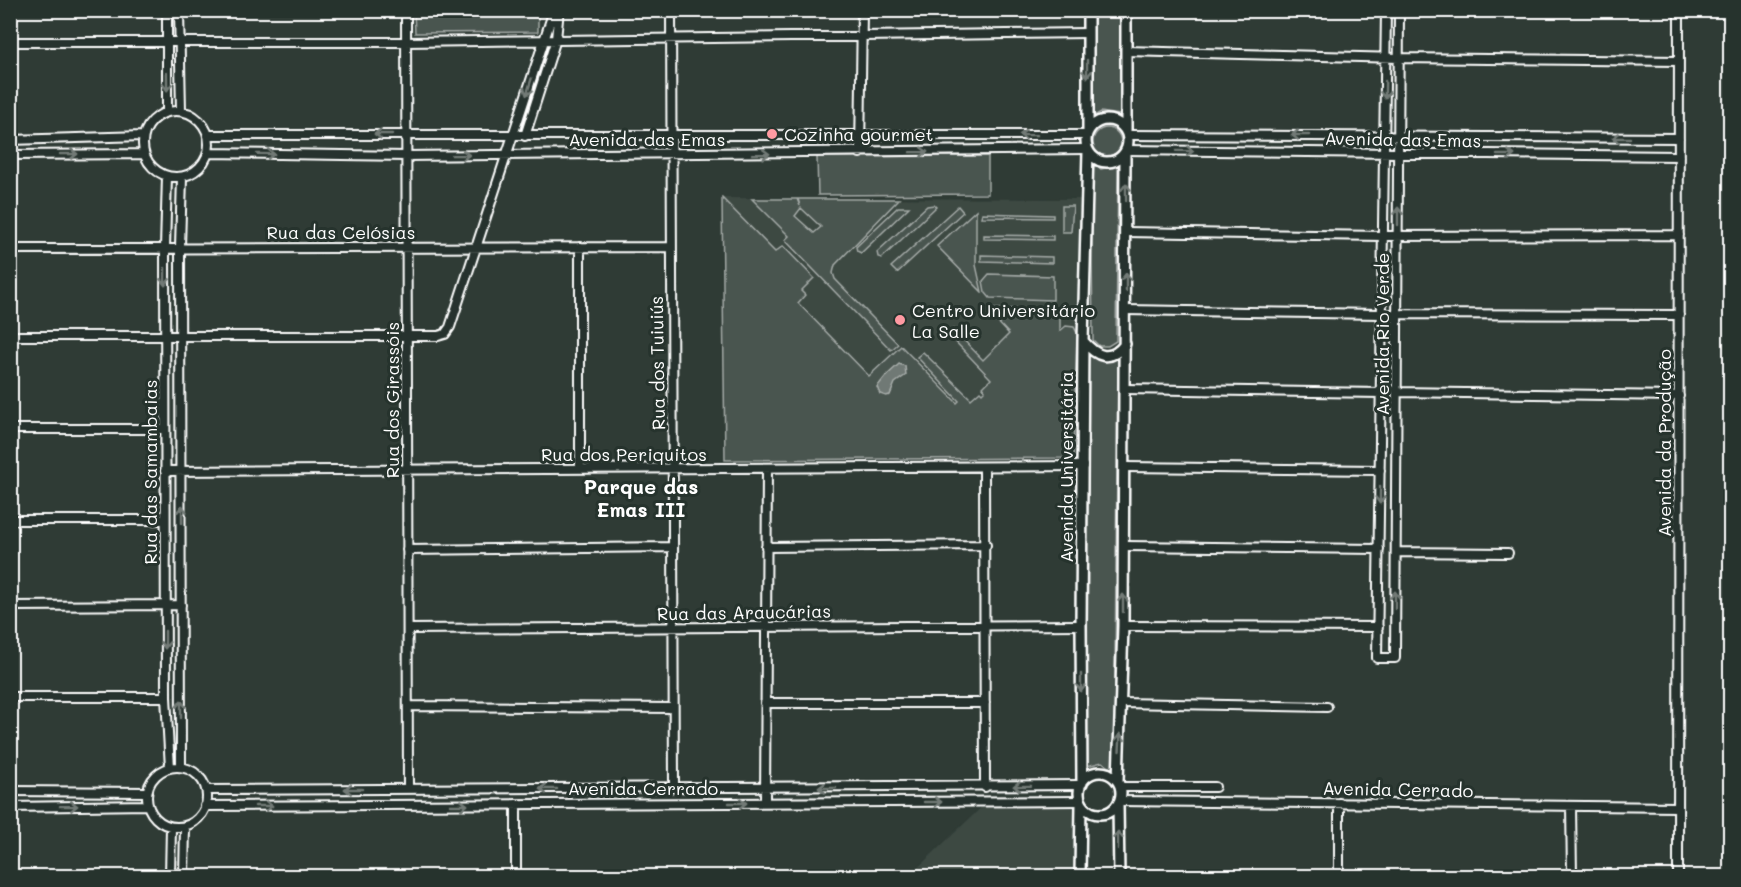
<svg xmlns="http://www.w3.org/2000/svg" width="1741" height="887" viewBox="0 0 1741 887" font-family="Mali,sans-serif">
<style>
.built{fill:#3c4842}
.green{fill:#4a544f;stroke:#a4aaa7;stroke-width:1.5;fill-rule:evenodd}
.water{fill:#707975;stroke:#a9afac;stroke-width:1.5}
.lines{fill:none;stroke-linecap:round;stroke-linejoin:round}
.minor-casing{stroke:#fff;stroke-width:12}
.major-casing{stroke:#fff;stroke-width:14}
.minor{stroke:#26332d;stroke-width:8}
.major{stroke:#26332d;stroke-width:9}
.oneway{stroke:#727a76}
.poi-dot{fill:#ff9aa2;stroke:#26332d;stroke-width:2}
.labels{text-anchor:middle;dominant-baseline:central;stroke-width:6;stroke-linejoin:round;paint-order:stroke}
.poi-label{font-size:18px;fill:#fff;stroke:#26332d;text-anchor:start}
.street-label{font-size:18px;fill:#fff;stroke:#26332d}
.neighbourhood-label{font-size:20px;font-weight:bold;fill:#fff;stroke:#26332d}
</style>
<rect width="100%" height="100%" fill="#2f3b35"/>
<filter id="ink" filterUnits="userSpaceOnUse"><feTurbulence type="fractalNoise" baseFrequency=".0167" numOctaves="2"/><feDisplacementMap in="SourceGraphic" scale="12" xChannelSelector="R" yChannelSelector="G"/><feConvolveMatrix kernelMatrix="1 2 1 2 8 2 1 2 1" color-interpolation-filters="sRGB"/></filter>
<g filter="url(#ink)">
<!-- built -->
<path class="built" d="M722 198 1082 199 1073 458 725 460Z
M986 803H1074V876H909Z"/>
<!-- green -->
<path class="green" d="M414 11H538V32L415 33Z
M1093 11H1121L1120 115 1101 112 1092 117Z
M1093 142a14 14 0 1 1 28 0a14 14 0 1 1-28 0Z
M988 156V194L818 195 817 157Z
M1091 165 1101 169 1118 165 1116 341 1108 346H1099L1093 340Z
M722 198 775 252 783 246 814 278 801 291 805 295 798 303 869 376 901 346 957 403 959 401 917 357 923 352 971 399 980 391 982 393 985 390 983 387 991 379 948 334 953 329 983 360 1009 334 991 315V311L994 309 1052 308 1060 317V331L1066 326 1074 327 1077 333 1073 458 725 460Z
M752 199H797L800 206 798 199H899L835 265 833 273 835 279 898 344 891 350 785 240 789 236ZM801 208 821 227 814 233 795 216Z
M934 205 936 207 882 258 878 257 877 252 927 206Z
M958 206 963 212 897 273 891 267Z
M1062 206H1073L1071 232H1062Z
M898 207H909L861 253 857 251 856 247Z
M976 210V265L982 292 937 246Z
M982 213 1053 215V218L981 217Z
M984 235 1053 236V240L984 239Z
M981 255 1052 257V263L981 261Z
M989 274 1053 276V300L990 298 985 292 983 281Z
M1088 352C1098 360 1106 359 1118 355L1114 770 1102 762 1087 766Z"/>
<!-- water -->
<path class="water" d="M899 364 905 366 906 375 895 383 890 395 886 396 880 394 877 387 885 377Z"/>
<g class="lines">
<!-- minor casing -->
<g class="minor-casing">
<path id="minor" d="M167 10V111
M179 10 181 111
M406 10 408 789
M671 10 674 788
M1386 10 1377 658H1395L1399 10
M10 42H406L1087 33
M1126 51 1399 58 1679 61
M143 144a33 33 0 1 1 66 0a33 33 0 1 1-66 0Z
M208 135H1087
M1127 135 1679 138
M525 136 556 39 559 10
M10 140 143 136
M1126 150 1679 156
M208 153 406 156 1087 149
M860 153 862 10
M10 155 144 154
M167 176 165 248 166 697 170 768
M1126 232 1383 236 1679 235
M580 247V469
M10 249 671 247
M1125 310 1382 314 1679 315
M10 336H438L445 334 450 327 554 10
M1125 389 1381 393
M1397 392 1679 396
M10 429H165
M1124 467 1380 470
M984 468 985 787
M165 471 1083 466
M10 520H165
M1124 546 1379 549
M766 547 986 545
M407 550 672 547
M1396 552 1508 553
M10 606 181 605
M1123 626 1378 627
M408 629 1081 625
M10 697H166
M765 703H985
M1121 703 1327 707
M408 706 673 708
M181 767 180 247 182 177
M147 797a30 30 0 1 1 60 0a30 30 0 1 1-60 0Z
M1120 787H1215
M206 790 1080 785
M10 791 147 792
M1120 801 1677 807
M765 802 767 469
M205 806 1081 801
M1571 806 1572 876
M10 807 148 805
M170 876 171 827
M184 876 185 826
M516 876V804
M1339 876V803
M1678 876 1679 10"/>
</g>
<!-- major casing -->
<g class="major-casing">
<path id="major" d="M1088 10V132
M1086 141a21 21 0 1 1 42 0a21 21 0 1 1-42 0Z
M1126 132V10
M1083 341C1097 357 1110 363 1125 344
M1079 793a21 21 0 1 1 42 0a21 21 0 1 1-42 0Z
M1118 781 1123 626 1125 153
M1082 783 1081 625 1083 341 1088 151
M1118 804 1119 876
M1080 876 1081 803"/>
</g>
<!-- minor -->
<use href="#minor" class="minor"/>
<!-- major -->
<use href="#major" class="major"/>
</g>
<!-- one-way arrows -->
<defs><path id="oneway-shaft" d="M-6 0H5M1.5-3L5.5 0L1.5 3" fill="none" stroke-width="1.6" stroke-linecap="round" stroke-linejoin="round" transform="scale(1.5)"/></defs>
<g class="oneway">
<use href="#oneway-shaft" transform="translate(1087 69) rotate(90)"/>
<use href="#oneway-shaft" transform="translate(167 82) rotate(89)"/>
<use href="#oneway-shaft" transform="translate(529 87) rotate(107)"/>
<use href="#oneway-shaft" transform="translate(1385 90) rotate(91)"/>
<use href="#oneway-shaft" transform="translate(383 134) rotate(180)"/>
<use href="#oneway-shaft" transform="translate(1028 135) rotate(-179)"/>
<use href="#oneway-shaft" transform="translate(1300 135) rotate(-180)"/>
<use href="#oneway-shaft" transform="translate(1621 138) rotate(-180)"/>
<use href="#oneway-shaft" transform="translate(1185 151) rotate(1)"/>
<use href="#oneway-shaft" transform="translate(919 152) rotate(-1)"/>
<use href="#oneway-shaft" transform="translate(69 154)"/>
<use href="#oneway-shaft" transform="translate(266 154) rotate(1)"/>
<use href="#oneway-shaft" transform="translate(761 154) rotate(-1)"/>
<use href="#oneway-shaft" transform="translate(461 155) rotate(-1)"/>
<use href="#oneway-shaft" transform="translate(1506 155)"/>
<use href="#oneway-shaft" transform="translate(1126 192) rotate(-91)"/>
<use href="#oneway-shaft" transform="translate(1398 216) rotate(-90)"/>
<use href="#oneway-shaft" transform="translate(165 277) rotate(90)"/>
<use href="#oneway-shaft" transform="translate(1126 282) rotate(-90)"/>
<use href="#oneway-shaft" transform="translate(1380 495) rotate(91)"/>
<use href="#oneway-shaft" transform="translate(182 514) rotate(-90)"/>
<use href="#oneway-shaft" transform="translate(1395 600) rotate(-90)"/>
<use href="#oneway-shaft" transform="translate(1123 603) rotate(-90)"/>
<use href="#oneway-shaft" transform="translate(165 640) rotate(90)"/>
<use href="#oneway-shaft" transform="translate(1081 683) rotate(90)"/>
<use href="#oneway-shaft" transform="translate(181 709) rotate(-90)"/>
<use href="#oneway-shaft" transform="translate(1120 742) rotate(-87)"/>
<use href="#oneway-shaft" transform="translate(1022 786) rotate(179)"/>
<use href="#oneway-shaft" transform="translate(827 788) rotate(180)"/>
<use href="#oneway-shaft" transform="translate(353 789) rotate(180)"/>
<use href="#oneway-shaft" transform="translate(548 789) rotate(180)"/>
<use href="#oneway-shaft" transform="translate(933 802)"/>
<use href="#oneway-shaft" transform="translate(738 803)"/>
<use href="#oneway-shaft" transform="translate(459 805)"/>
<use href="#oneway-shaft" transform="translate(69 806) rotate(-1)"/>
<use href="#oneway-shaft" transform="translate(264 806)"/>
<use href="#oneway-shaft" transform="translate(1118 840) rotate(-90)"/>
</g>
</g>
<!-- markers -->
<g class="poi-dot">
<circle cx="772" cy="134" r="6"/>
<circle cx="900" cy="320" r="6"/>
</g>
<g class="labels">
<!-- poi labels -->
<g class="poi-label">
<text x="784" y="134">Cozinha gourmet</text>
<text x="912" y="310">Centro Universitário<tspan x="912" dy="21">La Salle</tspan></text>
</g>
<!-- street labels -->
<g class="street-label">
<text x="647" y="139">Avenida das Emas</text>
<text transform="translate(1403 139) rotate(1)">Avenida das Emas</text>
<text x="341" y="232">Rua das Celósias</text>
<text transform="translate(1382 334) rotate(-90)">Avenida Rio Verde</text>
<text transform="translate(657 363) rotate(-91)">Rua dos Tuiuiús</text>
<text transform="translate(392 400) rotate(-90)">Rua dos Girassóis</text>
<text transform="translate(1664 443) rotate(-90)">Avenida da Produção</text>
<text x="624" y="454">Rua dos Periquitos</text>
<text transform="translate(1066 467) rotate(-90)">Avenida Universitária</text>
<text transform="translate(150 472) rotate(-90)">Rua das Samambaias</text>
<text transform="translate(744 612) rotate(-1)">Rua das Araucárias</text>
<text x="643" y="788">Avenida Cerrado</text>
<text transform="translate(1398 789) rotate(1)">Avenida Cerrado</text>
</g>
<!-- neighbourhood labels -->
<g class="neighbourhood-label">
<text x="641" y="486">Parque das<tspan x="641" dy="23">Emas III</tspan></text>
</g>
</g>
<!-- margin -->
<rect width="1741" height="887" fill="none" stroke="#26332d" stroke-width="36"/>
<rect x="18" y="18" width="1705" height="851" fill="none" stroke="#fff" stroke-width="2" filter="url(#ink)"/>
</svg>
